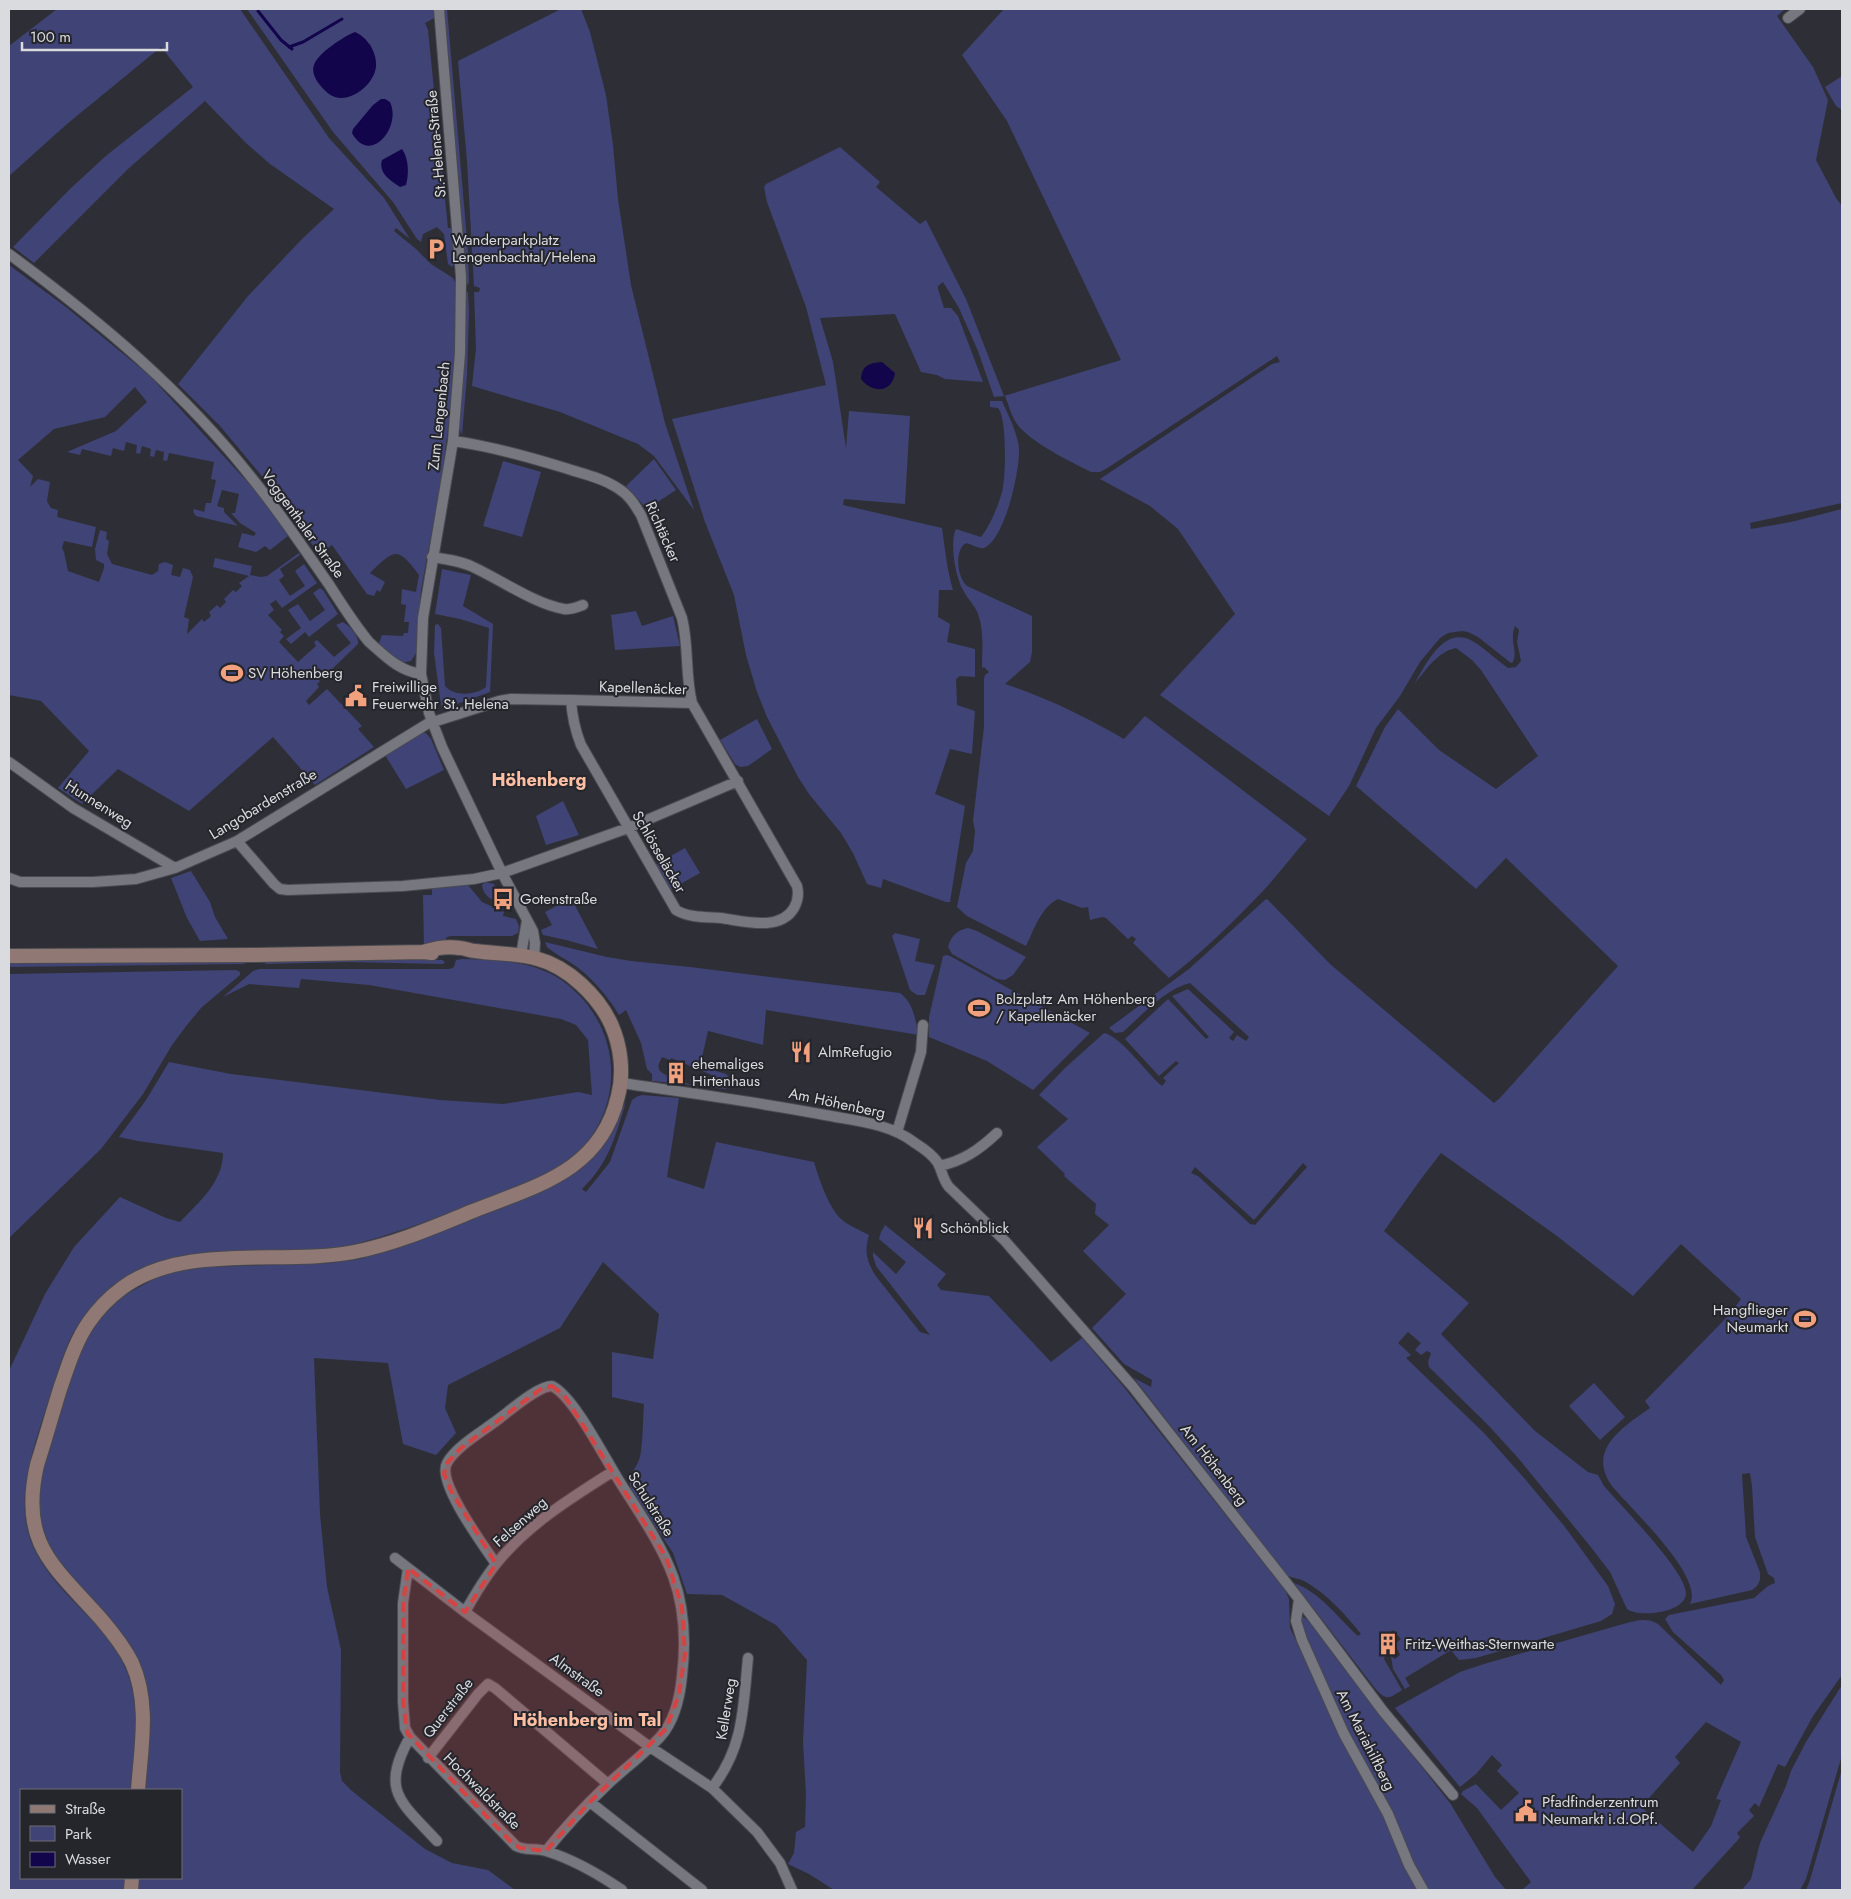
<svg xmlns="http://www.w3.org/2000/svg" width="1851" height="1899" viewBox="0 0 1851 1899" font-family="Jost,sans-serif">
<style>
.green{fill:#404375;fill-rule:evenodd}
.water{fill:#13054b}
.lines{fill:none;stroke-linecap:round;stroke-linejoin:round}
.stream{stroke:#13054b;stroke-width:3}
.minor-casing{stroke:#4a4a50;stroke-width:12}
.secondary-casing{stroke:#4a4a50;stroke-width:16}
.minor{stroke:#76777f;stroke-width:10}
.secondary{stroke:#907974;stroke-width:14}
.marked{fill:#d74343;fill-opacity:0.2;stroke:#d74343;stroke-width:4;stroke-dasharray:10 6;stroke-linejoin:round}
.labels{text-anchor:middle;dominant-baseline:central;stroke-width:4;stroke-linejoin:round;paint-order:stroke}
.street-label{font-size:15px;fill:#dadbdf;stroke:#25252c}
.poi-label{font-size:15px;fill:#dadbdf;stroke:#25252c;text-anchor:start}
.quarter-label{font-size:18px;font-weight:bold;fill:#fcbfa3;stroke:#25252c}
</style>
<rect width="100%" height="100%" fill="#2e2f36"/>
<!-- green -->
<path class="green" d="M57 9H240L329 138 384 198 410 239 396 228 394 231 416 249 431 264 453 278 455 282 456 345 452 399 441 482 421 590 416 653 411 661 401 663 378 646 382 635 403 636 404 633H408L409 622H404L406 605 401 604 402 589 416 592 419 575C397 546 395 549 370 573L385 582 380 592 377 590 374 596 367 594 332 545 319 554 271 487 220 426 178 384 248 296 301 240 334 209 270 164 246 143 205 101 128 169 34 263 13 247 71 188 107 155 193 87 161 47 67 124 9 176V46Z
M247 9H434V18L425 23 428 30 448 228H454L455 263 452 267 448 264 444 234 437 227 423 234 421 242 417 239 393 202 333 132ZM370 43C378 67 379 70 362 89Z
M443 9H447L468 251 469 281 468 285 465 283 461 209Z
M561 9H581L590 32 606 95 613 145 618 199 631 285 665 423 694 510 654 456 638 444 560 412 472 386 476 348 474 292H479L480 288 474 286 467 161 458 61Z
M1004 9H1785L1777 16 1813 67 1828 100 1816 160 1836 198 1842 206V503L1750 523 1751 529 1791 522 1842 509V1675L1813 1716 1785 1767 1778 1764 1759 1807 1755 1803 1749 1810 1754 1816 1737 1833 1740 1837 1737 1841 1692 1890H1522L1531 1882 1477 1808 1461 1794 1463 1791 1476 1784 1501 1810 1519 1793 1497 1771 1502 1765 1492 1755 1476 1774 1460 1787 1395 1708 1460 1672 1484 1664 1623 1624C1637 1621 1645 1617 1658 1624L1721 1685 1724 1680 1721 1675 1673 1632 1665 1619 1669 1615 1754 1598 1768 1586 1775 1583 1774 1578 1768 1574 1755 1537 1752 1486 1750 1473 1742 1474 1746 1537 1760 1572V1580L1757 1586 1752 1590 1690 1604C1705 1577 1629 1507 1612 1486 1586 1450 1623 1427 1650 1408L1645 1401 1730 1314 1741 1299 1681 1244 1633 1296 1557 1236 1441 1153 1421 1179 1384 1231 1469 1303 1441 1334 1535 1431 1588 1472 1598 1475 1604 1486C1621 1506 1685 1570 1686 1593 1686 1613 1639 1618 1627 1609L1610 1572 1590 1546 1519 1459 1489 1426 1429 1367 1428 1362 1431 1353 1427 1351 1421 1355 1415 1350 1421 1343 1408 1332 1398 1343 1411 1355 1406 1358 1484 1433 1525 1479 1565 1527 1608 1586 1615 1604 1612 1614 1601 1621 1476 1658 1459 1660 1451 1650 1405 1678 1410 1686 1405 1689 1393 1669 1391 1656 1395 1659 1400 1655 1398 1650 1392 1646 1401 1639 1393 1630 1379 1643 1386 1651 1384 1659 1402 1690C1388 1700 1385 1700 1374 1687L1294 1583C1320 1592 1339 1619 1358 1636L1361 1634C1345 1614 1328 1595 1306 1582 1300 1578 1291 1579 1285 1573L1134 1378 1151 1387 1152 1380 1124 1364 1092 1328 1126 1294 1083 1251 1109 1225 1095 1214 1096 1204 1064 1176 1065 1174 1037 1147 1068 1119 1039 1095 1065 1068 1104 1033C1122 1037 1146 1073 1162 1086L1166 1081 1163 1078 1179 1063 1176 1061 1159 1076 1125 1039 1168 999 1206 1039 1209 1037 1172 996 1188 989 1234 1032 1229 1038 1233 1041 1237 1035 1246 1041 1249 1037 1190 983C1165 989 1142 1015 1123 1032L1115 1033 1109 1028 1189 969 1266 899 1268 900 1330 964 1494 1103 1500 1098 1618 966 1506 858 1476 889 1356 786 1385 727 1398 709 1439 750 1496 789 1538 756 1481 670 1472 660 1456 648C1437 652 1427 669 1415 683 1427 662 1445 624 1474 642 1486 649 1496 660 1508 668L1516 667 1521 661 1517 642 1519 630 1515 626C1509 641 1518 650 1513 662L1511 663 1478 637 1468 632 1462 631 1448 633 1440 638 1420 662 1400 696 1376 728 1349 786 1329 816 1160 695 1235 614 1178 529 1150 506 1100 479 1272 364 1280 362 1277 356 1109 467 1100 472H1091C1071 462 1030 442 1017 424 1011 416 1009 405 1005 396L994 397 978 351 959 308 943 282 938 286V289L944 308H951L958 316 983 382 945 379 937 375 921 372 895 314 820 318 833 362 846 448 849 411 910 416 905 504 844 499 843 505 942 528C945 549 947 570 953 590H939L938 617 950 624 947 642 975 649V677L960 676 956 679 957 705 975 711 972 754 950 749 935 794 965 806 950 902H946L883 879 881 888 867 884 853 853 841 833 809 794 798 777 767 717 757 692 746 655 734 595 705 522 672 419 826 385 806 307 767 202 764 187 766 184 840 147 880 182 876 187 920 224 926 220 966 299 1004 396 1121 360 1007 121 962 55ZM1303 1163 1307 1167 1255 1225 1250 1224 1198 1176 1191 1173 1195 1167 1254 1220ZM1706 1722 1741 1742 1716 1799 1721 1800 1711 1826 1693 1852 1641 1807 1680 1763 1675 1757Z
M1842 76V110L1836 106 1825 87Z
M9 265 66 307 149 375 264 500 288 536 270 550 265 546 256 552 238 547 242 533 254 536 256 533 240 523 231 513H235L239 494 222 490 217 506 224 508V512L238 526 196 516 193 512 194 509 204 512 206 503H211L216 480 211 479 214 462 169 453 167 461 163 460 164 452 156 450 154 457 150 456 151 449 142 446 140 454 136 453 137 445 126 442 124 451 113 448 111 456 82 449 80 455 67 452 116 431 147 402 135 387 105 417 54 429 18 460 33 476 30 487 38 479 50 482 47 501 51 508 58 510 57 517 96 527 92 547 64 541 62 548 64 552 68 571 99 582 104 568V564L96 560 95 549 100 530 107 532 106 539 109 541 107 554 112 564 152 575 158 571 159 564 165 562 173 565 171 575 180 577 183 568 190 570 193 577 184 617 189 619 187 634 202 619 204 622 211 616 209 612 217 605 220 608 226 602 224 599 233 590 236 592 242 586 239 583 249 576 213 567 215 558 252 566 250 575 261 577 267 576 299 553 300 555 280 569 284 576 279 580 290 596 305 586 295 571 304 564 317 583 282 608 276 600 270 604 274 610 268 615 282 630 280 632 284 636 279 642 298 662 316 646 314 642 317 640 334 657 351 643 336 625 343 622C350 626 359 636 358 644L326 675 319 668 313 673 320 681 317 684 319 687 306 701 309 705 327 689 362 726 358 729 374 747 315 785 273 737 189 811 118 769 82 804 58 788 89 751 41 701 9 695Z
M468 292 469 311 467 375 462 435 459 427 464 362 465 293Z
M990 401H1002C1009 417 1019 435 1019 452 1019 473 1005 539 984 548 979 549 971 544 966 543 954 550 957 577 967 586L1032 616V652L1030 662 1005 684C1047 698 1086 717 1124 739L1145 716 1307 839C1292 856 1278 875 1262 892 1233 922 1203 952 1169 978L1133 943 1136 939 1132 936 1128 939 1106 918 1102 917 1090 920 1088 907 1082 908 1058 899C1041 907 1034 930 1026 946L967 916 957 907 966 863 973 851 975 831 973 821 984 727V679L985 675 989 672 984 667 982 668C982 652 984 632 979 617 976 606 968 600 963 590 956 578 949 542 956 529L981 537C990 526 998 506 1002 492 1006 479 1007 417 998 408L990 407Z
M654 459 676 490 647 509 626 486Z
M503 461 541 472 522 537 483 526Z
M442 569 471 575 463 606 493 624 490 692 443 709 441 705 434 653 435 625 438 624 441 628 445 686C454 697 476 695 486 687L489 628 460 619 435 614Z
M320 588 323 590 338 614 309 637 305 632 291 644 286 639 301 628 288 610 298 604 310 621 325 610 313 593Z
M636 611 642 626 673 616 680 646 615 650 611 615Z
M757 719 772 749 748 766 740 767 735 764 720 740Z
M420 733H426L431 739 444 770 406 789 385 755Z
M563 801 579 835 546 845 536 816Z
M685 848 700 873 668 891 653 866Z
M191 871 210 902 215 917 228 939 200 941 187 918 171 878Z
M485 882 494 884 503 903C493 902 483 896 482 885Z
M468 885 482 902 504 912 503 916 516 919 519 926 518 933 512 936H451L447 937 445 941 424 945 423 895H432V888Z
M571 898 598 949 566 940 543 935 541 930 552 925 545 912Z
M968 928 977 931 1026 957 1013 975 1005 980 997 979 952 954 948 947C951 936 957 930 968 928Z
M895 933 920 939 915 961 935 965 925 995H917L910 990 892 936Z
M545 942 607 957 631 961 690 967 900 993C914 1003 915 1020 919 1035L766 1010 763 1045 708 1031 700 1066 726 1074 728 1076 726 1089 707 1087 712 1075 671 1058 670 1060 662 1057C661 1060 657 1065 659 1069 660 1075 686 1083 692 1085L652 1081V1074L647 1069 641 1043 626 1010 619 1015C608 997 594 980 577 967 568 960 556 955 547 947Z
M947 955 950 956 1090 1033 1033 1090 987 1061 929 1037V1017L943 956Z
M400 958 442 960 445 962 443 964 347 962 266 964 262 961Z
M462 959C492 960 527 960 555 976 616 1013 630 1092 584 1146 577 1154 568 1163 558 1169 551 1173 541 1176 533 1180 512 1188 491 1197 470 1205 430 1220 389 1236 347 1246 268 1264 179 1230 111 1289 93 1304 79 1320 69 1341 61 1360 55 1380 49 1399 36 1440 17 1489 28 1532 34 1555 48 1573 63 1590 87 1617 116 1640 128 1675 141 1712 134 1753 130 1790H21V1878H124V1890H9V1371L45 1294 74 1247 120 1197 166 1218 180 1222C199 1202 223 1182 223 1153L138 1141 119 1137 146 1100 169 1062 231 1074 440 1100 503 1104 578 1092 592 1095 588 1040 576 1025 561 1019 369 985 301 979 299 988 249 984 223 997 253 971 259 969H450L454 967 456 960Z
M9 961H248L244 964 9 967Z
M236 970 240 972V975L201 1008 187 1025 172 1045 143 1094 101 1149 9 1238V974Z
M642 1095 679 1098 667 1177 704 1189 716 1142 814 1162C819 1179 829 1208 841 1219 849 1226 860 1230 869 1235 864 1252 867 1261 875 1275L920 1332 930 1335 876 1266 873 1256V1252L896 1274 906 1262 879 1239 881 1232 885 1225 946 1274 937 1285 941 1290 989 1296 1051 1362 1082 1338 1123 1386 1285 1590 1289 1599 1290 1628 1312 1674 1300 1620 1302 1616 1310 1622 1340 1663 1450 1803 1495 1877 1506 1890H834L809 1874 788 1864 794 1853 796 1832 805 1827 806 1794 803 1742 807 1660 776 1625 722 1595 687 1594 673 1553 631 1489C627 1473 634 1473 639 1460 643 1450 643 1416 644 1404L612 1397V1352L653 1359 659 1314 603 1262 560 1328 448 1385 445 1408 456 1433 436 1455 403 1444 388 1363 314 1358 320 1514 327 1587 341 1650 340 1772 342 1781 352 1791 425 1849 452 1863 488 1870 515 1890H136L137 1878H181V1790H145L150 1709 146 1683 139 1664 63 1568 45 1540 40 1521 38 1504 41 1475 72 1369 94 1325 121 1297 156 1278 179 1271 206 1267 331 1263 360 1259 438 1233 506 1206 564 1180 576 1172 599 1150 626 1102C615 1137 609 1163 582 1189L586 1192 610 1162 632 1100 636 1097Z
M1594 1383 1625 1417 1600 1440 1569 1406Z
M1842 1685V1755L1806 1879 1800 1890H1742L1751 1879 1760 1843 1786 1786 1791 1771 1806 1742Z
M1842 1769V1890H1806L1810 1880Z"/>
<!-- water -->
<path class="water" d="M355 32C367 37 377 52 376 66 375 85 347 107 329 94 321 88 310 75 314 65 318 53 343 37 355 32Z
M381 99H385L390 102C402 127 370 166 352 133L353 129 373 105Z
M402 149C409 159 409 174 406 185L400 187C390 180 378 173 382 160Z
M882 362 895 373C892 393 873 394 861 379 862 365 870 363 882 362Z"/>
<g class="lines">
<!-- stream -->
<path class="stream" d="M258 11 281 40 292 49
M289 47 303 42 342 19"/>
<!-- minor casing -->
<g class="minor-casing">
<path id="minor" d="M439 9 461 277 460 353 453 441 423 618 421 674 429 713 442 747 502 873 533 931 535 943 534 958
M1788 18 1800 9
M9 254C101 322 184 391 255 482 281 514 304 549 328 583 341 603 354 624 369 642 385 656 399 671 421 674
M453 441C491 446 529 457 565 468 583 474 603 478 619 489 629 495 635 505 641 515L682 618C689 646 685 675 692 703L797 886C799 894 798 901 794 908 780 932 743 921 721 918 707 917 689 918 676 910L581 745C575 730 572 716 571 700
M432 557C446 559 461 561 473 567 501 580 535 604 564 609 571 610 577 607 583 605
M9 762 73 808 175 868
M237 841 274 884 280 889 288 890 403 886 474 879 502 873 628 828 738 781
M9 878 20 882H93L136 879 175 868 237 841 427 724 499 701 511 699 571 700 692 703
M521 955 527 920
M621 1083C689 1093 757 1102 825 1115 856 1121 889 1123 915 1143 923 1148 933 1155 938 1163 942 1171 943 1180 949 1187L1005 1241 1133 1387 1299 1599 1383 1711 1453 1795
M897 1132 921 1052 923 1025
M939 1166C963 1161 979 1150 997 1133
M395 1558 465 1612 650 1747 712 1788 757 1832 780 1863 792 1890
M496 1564C484 1546 436 1482 447 1463 456 1446 485 1430 500 1418 512 1409 538 1386 552 1386 575 1397 607 1463 623 1487 667 1555 692 1592 682 1676 680 1697 675 1720 661 1736 645 1754 625 1768 608 1784 586 1805 565 1827 546 1851
M408 1568 403 1603V1702L405 1728 410 1737 516 1846C525 1851 536 1848 546 1851 572 1859 600 1875 622 1890
M1299 1599 1296 1621 1302 1640 1344 1734 1388 1814 1409 1865 1423 1890
M465 1612C474 1596 484 1579 496 1564 527 1525 571 1498 612 1472
M410 1737C380 1791 400 1801 437 1841
M428 1758 478 1694 488 1684 495 1688 608 1784
M712 1788C744 1747 743 1708 748 1658
M590 1802 702 1890"/>
</g>
<!-- secondary casing -->
<g class="secondary-casing">
<path id="secondary" d="M9 956 255 955 423 952 432 953
M138 1790C141 1748 150 1703 132 1663 124 1647 113 1633 101 1619 54 1566 19 1544 37 1465 45 1440 52 1415 60 1389 68 1366 75 1342 89 1322 98 1309 110 1297 122 1288 184 1242 281 1266 354 1252 395 1244 434 1227 473 1211 536 1186 601 1171 618 1096 624 1073 621 1046 611 1024 598 996 568 967 538 959 517 953 496 954 475 951 470 951 465 948 460 948 448 946 435 948 423 952
M131 1890 132 1878"/>
</g>
<!-- minor -->
<use href="#minor" class="minor"/>
<!-- secondary -->
<use href="#secondary" class="secondary"/>
</g>
<!-- marked area -->
<path class="marked" d="M552 1386 564 1395 666 1557 682 1607 685 1654 679 1695 666 1729 590 1802 546 1851 520 1848 511 1842 407 1733 403 1702V1603L408 1568 465 1612 496 1564 451 1491 444 1474 446 1464 461 1448 542 1388Z"/>
<!-- icons -->
<defs>
<g id="parking-bare" transform="scale(1.725)"><path d="M-3.5-5.5H1a3.5 3.5 0 0 1 0 7H-1V5.5H-3.5ZM-1-3.4V-.6H.8a1.4 1.4 0 0 0 0-2.8Z" fill="#f1a17d" stroke="#25252c" stroke-width="2.5" paint-order="stroke"/></g>
<g id="stadium-bare" transform="scale(1.725)"><path d="M0-5a6.5 5 0 1 0 0 10a6.5 5 0 1 0 0-10ZM-3.5-1.8h7v3.6h-7Z" fill="#f1a17d" stroke="#25252c" stroke-width="2.5" paint-order="stroke"/></g>
<g id="civic-bare" transform="scale(1.725)"><path d="M-.6-6.5H3V-4.5H.6V-3L4-1V1h2V6H-6V1h2V-1L-.6-3ZM-1.2 2.5V6h2.4V2.5Z" fill="#f1a17d" stroke="#25252c" stroke-width="2.5" paint-order="stroke"/></g>
<g id="bus-bare" transform="scale(1.725)"><path d="M-5-6H5V4H4V6H2V4H-2V6H-4V4H-5ZM-3.5-4V0h7V-4ZM-3.5 1.2v1.5H-2V1.2ZM2 1.2v1.5H3.5V1.2Z" fill="#f1a17d" stroke="#25252c" stroke-width="2.5" paint-order="stroke"/></g>
<g id="restaurant-bare" transform="scale(1.725)"><path d="M-5-6h1v4h1v-4h1v4h1v-4h1v5L-1.5 .5V6h-2V.5L-5-1ZM5-6V6H3V1.5H1.5Q1.5-4 5-6Z" fill="#f1a17d" stroke="#25252c" stroke-width="2.5" paint-order="stroke"/></g>
<g id="building-bare" transform="scale(1.725)"><path d="M-4-6H4V6H1V3H-1V6H-4ZM-2.5-4.3h1.7v1.8h-1.7ZM.8-4.3h1.7v1.8H.8ZM-2.5-1h1.7V.8h-1.7ZM.8-1h1.7V.8H.8Z" fill="#f1a17d" stroke="#25252c" stroke-width="2.5" paint-order="stroke"/></g>
</defs>
<g fill-rule="evenodd">
<use href="#parking-bare" x="436" y="249"/>
<use href="#stadium-bare" x="232" y="673"/>
<use href="#civic-bare" x="356" y="696"/>
<use href="#bus-bare" x="503" y="899"/>
<use href="#stadium-bare" x="979" y="1008"/>
<use href="#restaurant-bare" x="801" y="1052"/>
<use href="#building-bare" x="676" y="1073"/>
<use href="#restaurant-bare" x="923" y="1228"/>
<use href="#stadium-bare" x="1805" y="1319"/>
<use href="#building-bare" x="1388" y="1644"/>
<use href="#civic-bare" x="1526" y="1811"/>
</g>
<g class="labels">
<!-- street labels -->
<g class="street-label">
<text transform="translate(436 144) rotate(-95)">St.-Helena-Straße</text>
<text transform="translate(439 416) rotate(-84)">Zum Lengenbach</text>
<text transform="translate(303 524) rotate(54)">Voggenthaler Straße</text>
<text transform="translate(663 532) rotate(66)">Richtäcker</text>
<text transform="translate(643 688) rotate(2)">Kapellenäcker</text>
<text transform="translate(99 804) rotate(32)">Hunnenweg</text>
<text transform="translate(263 804) rotate(-31)">Langobardenstraße</text>
<text transform="translate(659 852) rotate(60)">Schlösseläcker</text>
<text transform="translate(837 1103) rotate(12)">Am Höhenberg</text>
<text transform="translate(1214 1465) rotate(52)">Am Höhenberg</text>
<text transform="translate(651 1504) rotate(58)">Schulstraße</text>
<text transform="translate(520 1522) rotate(-42)">Felsenweg</text>
<text transform="translate(577 1675) rotate(36)">Almstraße</text>
<text transform="translate(448 1708) rotate(-52)">Querstraße</text>
<text transform="translate(726 1709) rotate(-81)">Kellerweg</text>
<text transform="translate(1366 1740) rotate(63)">Am Mariahilfberg</text>
<text transform="translate(482 1791) rotate(45)">Hochwaldstraße</text>
</g>
<!-- poi labels -->
<g class="poi-label">
<text x="452" y="240">Wanderparkplatz<tspan x="452" dy="17">Lengenbachtal/Helena</tspan></text>
<text x="248" y="673">SV Höhenberg</text>
<text x="372" y="687">Freiwillige<tspan x="372" dy="17">Feuerwehr St. Helena</tspan></text>
<text x="520" y="899">Gotenstraße</text>
<text x="996" y="999">Bolzplatz Am Höhenberg<tspan x="996" dy="17">/ Kapellenäcker</tspan></text>
<text x="818" y="1052">AlmRefugio</text>
<text x="692" y="1064">ehemaliges<tspan x="692" dy="17">Hirtenhaus</tspan></text>
<text x="940" y="1228">Schönblick</text>
<text x="1788" y="1310" text-anchor="end">Hangflieger<tspan x="1788" dy="17">Neumarkt</tspan></text>
<text x="1405" y="1644">Fritz-Weithas-Sternwarte</text>
<text x="1542" y="1802">Pfadfinderzentrum<tspan x="1542" dy="17">Neumarkt i.d.OPf.</tspan></text>
</g>
<!-- quarter labels -->
<g class="quarter-label">
<text x="539" y="780">Höhenberg</text>
<text x="587" y="1720">Höhenberg im Tal</text>
</g>
</g>
<!-- border -->
<rect width="1851" height="1899" fill="none" stroke="#dadbdf" stroke-width="20"/>
<!-- legend -->
<rect x="20" y="1789" width="162" height="90" fill="#25252c" stroke="#6d6e74"/>
<rect x="30" y="1805" width="25" height="8" fill="#907974" stroke="#6d6e74"/>
<text x="65" y="1814" font-size="15" fill="#dadbdf">Straße</text>
<rect x="30" y="1826" width="25" height="15" fill="#404375" stroke="#6d6e74"/>
<text x="65" y="1839" font-size="15" fill="#dadbdf">Park</text>
<rect x="30" y="1852" width="25" height="15" fill="#13054b" stroke="#6d6e74"/>
<text x="65" y="1864" font-size="15" fill="#dadbdf">Wasser</text>
<!-- scale -->
<path d="M22 42v8h145v-8" fill="none" stroke="#dadbdf" stroke-width="2.5"/>
<text x="30" y="42" font-size="15" fill="#dadbdf" stroke="#25252c" stroke-width="4" paint-order="stroke">100 m</text>
</svg>
